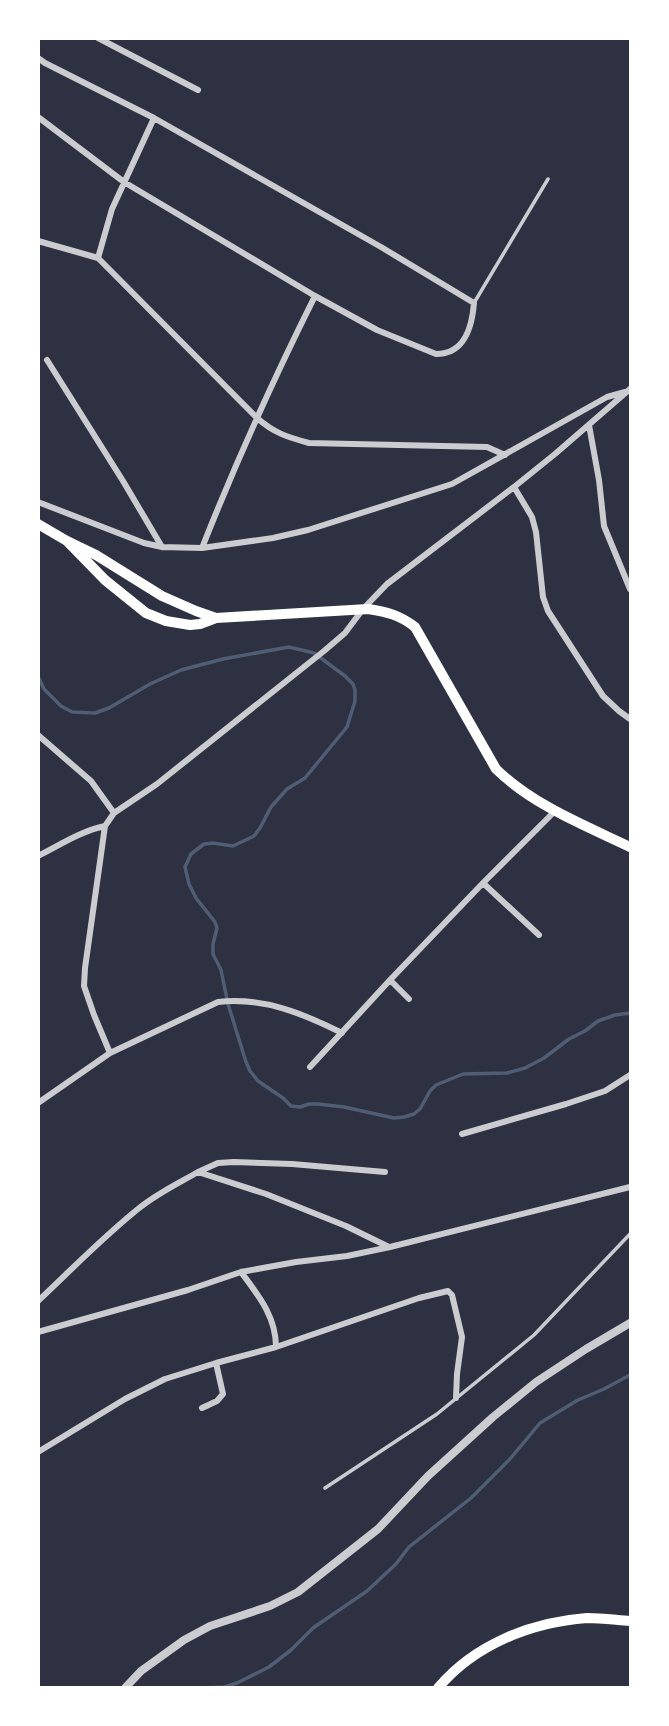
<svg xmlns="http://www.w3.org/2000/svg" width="669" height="1726" viewBox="0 0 669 1726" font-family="Rubik,sans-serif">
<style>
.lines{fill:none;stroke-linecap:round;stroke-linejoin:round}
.stream{stroke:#4f5d75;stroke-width:3.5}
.service{stroke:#caccd0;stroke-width:3.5}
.minor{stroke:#caccd0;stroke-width:6}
.tertiary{stroke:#caccd0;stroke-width:8}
.trunk{stroke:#fff;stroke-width:10}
</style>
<rect width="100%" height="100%" fill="#2d3142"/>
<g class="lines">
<!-- stream -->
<path class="stream" d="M38 676 44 689 61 706 72 712 95 713 109 708 150 684 181 670 223 659 289 647 314 653 345 676 353 684 355 690V701L347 727 305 778 287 789 271 807 260 828 254 836 233 846 213 843 204 844 191 854 185 867 189 884 196 898 215 922 217 928 213 944V954L221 970 228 1004 246 1062 250 1071 258 1081 283 1098 291 1106 300 1107 309 1104H318L344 1107 394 1118 404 1117 414 1114 420 1109 430 1091 436 1085 463 1074 507 1073 525 1068 544 1058 569 1039 585 1031 598 1021 615 1015 630 1013
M200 1688 224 1687 237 1683 269 1667 291 1650 313 1628 367 1591 396 1564 409 1547 471 1498 510 1459 540 1423 578 1400 604 1389 630 1375"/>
<!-- service -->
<path class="service" d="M474 303 548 179
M325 1488 437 1414 534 1335 630 1234"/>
<!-- minor -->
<path class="minor" d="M98 38 198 90
M38 58 45 63 154 118 381 247 474 303C472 327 465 354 436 354L377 330 315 296 124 182 38 117
M154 118 112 209 98 258 257 418C274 433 287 437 309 443L487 447 505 455
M38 241 98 258
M47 360 123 481 162 547
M589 425 599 480 604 526 630 589
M514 487 532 517 536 532 543 597 548 611 603 696 619 711 630 719
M38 502 144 543 162 547 202 548 273 538 308 530 452 484 607 397 625 392
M202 548C236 462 274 378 315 296
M38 735 91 781 114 813
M38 856C60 845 81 831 105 826
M483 883 539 935
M390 980 409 999
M110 1053 94 1015 84 986 85 968 105 826 114 813 157 784 324 651 345 633 363 609 387 584 514 487 555 454 630 389
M310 1067 390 980 483 883 555 811
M38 1103 110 1053 218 1002C263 997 302 1013 342 1033
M462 1134 566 1104 605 1091 630 1075
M198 1172 218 1163 234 1162 292 1164 385 1172
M241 1272C259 1296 276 1317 276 1347
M38 1301C71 1270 103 1237 138 1209 156 1194 177 1184 198 1172L266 1194 346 1226 389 1247
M38 1332 188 1290 241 1272 296 1262 347 1256 390 1247 630 1187
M202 1408 217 1401 223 1394 216 1363
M38 1452 125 1399 165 1379 216 1363 276 1347 419 1298 448 1291 452 1295 462 1337 457 1374 456 1398"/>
<!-- tertiary -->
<path class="tertiary" d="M125 1688 141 1671 184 1640 210 1626 270 1606 298 1592 378 1529 428 1476 493 1417 536 1382 586 1349 630 1323"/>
<!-- trunk -->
<path class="trunk" d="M38 524 67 541 96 555 162 596 196 611 216 618
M67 541 105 580 146 613 166 621 190 625 200 624 216 618 368 609C387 612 400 615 415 627L496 769C533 805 584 825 630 847
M438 1688C475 1644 532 1622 587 1618 601 1618 616 1620 630 1621"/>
</g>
<!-- border -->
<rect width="669" height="1726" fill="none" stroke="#ffffff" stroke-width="80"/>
</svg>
